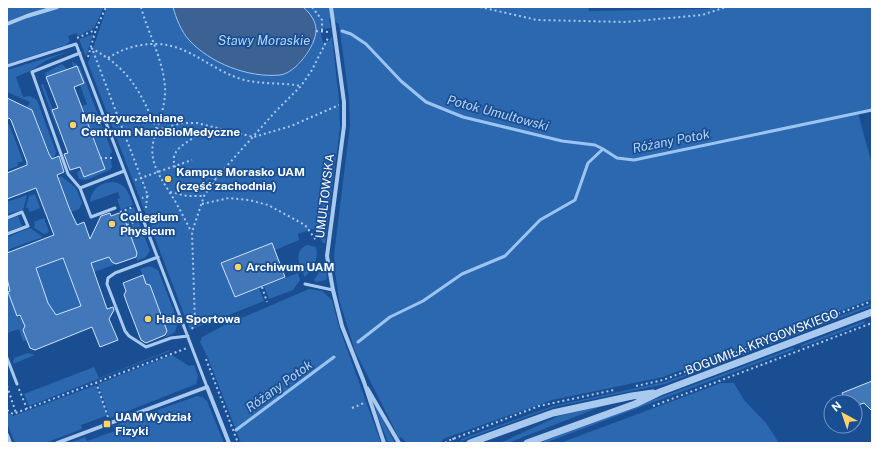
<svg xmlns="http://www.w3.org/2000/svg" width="879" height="450" viewBox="0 0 879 450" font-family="'Public Sans',sans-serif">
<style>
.green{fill:#2c68b0}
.water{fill:#3c6193;stroke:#9cc4f2}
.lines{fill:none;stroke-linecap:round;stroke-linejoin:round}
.stream{stroke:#9cc4f2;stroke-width:3}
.building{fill:#4277b9;stroke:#d0e3fb;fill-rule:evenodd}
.path{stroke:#a9c9ef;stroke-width:2;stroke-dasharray:2 3;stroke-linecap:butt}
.service{stroke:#a9c9ef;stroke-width:3}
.minor{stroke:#a9c9ef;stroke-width:4}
.tertiary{stroke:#a9c9ef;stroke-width:7}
.poi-dot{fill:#ffd368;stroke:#194e92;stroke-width:1.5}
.labels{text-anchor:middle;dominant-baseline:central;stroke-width:3.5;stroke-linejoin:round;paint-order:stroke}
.poi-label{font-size:12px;font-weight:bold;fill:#fff;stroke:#194e92;text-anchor:start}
.street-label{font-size:12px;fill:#fff;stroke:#194e92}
.water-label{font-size:13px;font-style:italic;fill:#b5d3f6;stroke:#194e92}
</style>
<rect width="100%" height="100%" fill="#194e92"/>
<!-- green -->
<path class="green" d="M7 7H104L94 28 78 36 77 33 68 36 70 41 66 45 7 64Z
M107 7H173C177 16 194 31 202 38 209 46 221 62 230 67 239 71 273 77 282 74 309 66 328 29 303 7H588L589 11 708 9 715 7H872V110L858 113 872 165V299L663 377 552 400 443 439 441 443H407L401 437 399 438 355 351 339 299 335 272 334 255 350 125 349 99 339 24 329 18 331 28 320 29 323 43 329 41 332 36 339 101 340 128 325 243H323L316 230 312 229 298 234 299 240 275 250 272 244 221 263 235 297 259 288 264 301 190 330 88 63Z
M93 34 86 57 79 39Z
M69 51 45 61 30 71 16 77 23 97 30 96 37 100 56 152 54 158 50 160 48 159 50 155 33 111 27 107 30 102 7 92V70Z
M72 61 80 67 112 152 110 154 112 167 110 170 86 180 79 179 77 172 81 170 99 151 82 106 87 104 80 85 83 83 77 66 73 67Z
M62 64 67 69 46 77 45 73Z
M43 84 53 110 52 111 62 142 41 85Z
M9 124 23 161 17 163 18 166 7 170V125Z
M61 176 76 188 82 203 79 209 71 212 60 181 56 179Z
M113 182C127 184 129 194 133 205L121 210 117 199 120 198 118 192 90 202C91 189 101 182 113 182Z
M35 194 40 208 30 212 28 208H26L29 196Z
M27 195 23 210 7 214V202Z
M134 207 139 220 126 224 122 212Z
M18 216 22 226 7 232V220Z
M44 218 49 232 44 234 33 227 35 226 34 222Z
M139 222 150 251 146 257 137 261 136 257 137 253 127 226Z
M30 228 43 237 10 249 7 255V238C9 236 25 230 30 228Z
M307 245 316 247C319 260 313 267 305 277 300 266 292 252 307 245Z
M64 255H65L63 260 80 304 84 306H79L55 316 48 305 36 267 62 259Z
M109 257 112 262 116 264 94 272 90 264Z
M150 266 158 270 178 322 175 332 166 337 167 331 150 285 146 284 140 269Z
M322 268C326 270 328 275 326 280L316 282 314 280Z
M298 273 300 280 293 290 269 299 264 286Z
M10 287 8 293 17 316 22 319 32 315 27 340 23 341 19 329 7 333V289Z
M309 289 322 291 332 300 339 327 381 443H241L208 358 200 342 202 337 223 326Z
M872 304V306L770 345 768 343Z
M864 321 865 323 801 347V345Z
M761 346V348L665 384 554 407 461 441V439L553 406 665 382Z
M792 348 795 349 545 443H538Z
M170 350V351L29 406 24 394 94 367 99 378Z
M28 353 35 355 13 364 14 358Z
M172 355 189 366 194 365 198 376 196 384 110 418 98 384Z
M721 383H734L744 400 766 423 779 443H560Z
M96 385 108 415 81 425 82 429 45 443H15L7 423V412L13 416Z
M197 396 202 397 207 401 224 443H70L85 437 87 441 115 431 113 426Z
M372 400 395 443H388Z
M605 405 508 443H500L559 416Z"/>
<!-- water -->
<path class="water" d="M173 7H303C310 13 316 21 316 30 316 46 296 73 280 75 248 78 210 63 189 40 181 31 176 18 173 7Z"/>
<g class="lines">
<!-- stream -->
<path class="stream" d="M342 31 351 34 366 44 401 81 426 102 463 117 562 141 595 145 603 149
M358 342 390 317 423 301 462 274 505 256 540 220 575 200 588 163 603 149 617 158 634 160 872 110
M236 430 334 357"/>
</g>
<!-- building -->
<path class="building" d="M77 66 84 83 74 87 105 169 84 177 80 167 70 170 64 154 68 153 52 110 58 108 46 77Z
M7 98 32 110 49 154 52 159 59 156 64 172 57 175 70 210 77 225 84 222 90 239 101 216 110 213 111 216 119 213 123 215 137 253 136 257 116 264 112 262 109 257 91 263 107 309 113 307 114 310 109 319 118 340 100 347 92 327 35 350 30 348 23 330 25 326 20 315 17 316 8 292 10 291 7 278V253L54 235 36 188 7 199V173L27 165V162L11 120 9 118 7 119ZM63 258 81 306 56 315 48 303 36 268Z
M272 243 285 277 235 297 221 263Z
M143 275 146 284 150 285 167 331 165 335 146 343 141 340 128 306 124 295 126 291 123 283Z
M872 381V411L864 403 855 406V402H846L842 393Z"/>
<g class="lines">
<!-- path -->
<path class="path" d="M141 7C148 33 163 59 165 87 166 101 161 116 157 129
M312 7 322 20V31
M480 7 537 20 626 22 702 15 726 7
M316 31 328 32
M77 38 95 30
M91 48C130 69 140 91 157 130 146 157 156 170 170 193 178 205 184 218 191 231
M93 51 148 196 142 198
M88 57 96 29 106 7
M108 58C119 51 129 47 142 45 184 38 204 67 241 79 261 85 281 82 301 86
M207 126C199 140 167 145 175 166 177 171 181 174 186 176 195 178 206 174 217 177
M157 130 182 123H197L254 137 291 126 339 105
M100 158H113
M135 180 192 160
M170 192 187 196H204
M202 204 229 198 249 200 268 205 305 225 316 240
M146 208 147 197
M120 212 133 207
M127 225 137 221
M262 287 267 302
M192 329 195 323 192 232 204 196 217 177 275 112 301 86 312 70 328 38
M206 359 238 443
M96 382 108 417
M7 386 16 413
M636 386 663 380 872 301
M19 389 27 409
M653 406 872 323
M352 408 364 403
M7 410 13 414 187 348
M453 438 455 443
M445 443 450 440 539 406 614 390"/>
<!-- service -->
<path class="service" d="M80 53 32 72 68 174 80 188 91 217 115 208
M7 66 76 44 207 387
M80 188 124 171
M7 218 22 212 28 226 7 234
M158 257 115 273 108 278 107 284 125 331 129 336 146 347 171 338 188 336
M305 284 333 290
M7 358 17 384"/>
<!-- minor -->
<path class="minor" d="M331 7 344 102V126L327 256 333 290 342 326 364 382 384 443
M7 24 27 16 57 7
M367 388 399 443
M7 435 10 443
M57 443 207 387 229 443"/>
<!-- tertiary -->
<path class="tertiary" d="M470 443 553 413 632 396 653 393
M527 443 635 404 660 392 872 312"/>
</g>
<!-- markers -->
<g class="poi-dot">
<circle cx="73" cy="125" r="4"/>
<circle cx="168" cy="179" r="4"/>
<circle cx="112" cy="224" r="4"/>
<circle cx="238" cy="267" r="4"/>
<circle cx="148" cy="319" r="4"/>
<rect x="103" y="420" width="8" height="8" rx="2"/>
</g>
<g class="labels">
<!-- poi labels -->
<g class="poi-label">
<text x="81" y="118">Międzyuczelniane<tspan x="81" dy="14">Centrum NanoBioMedyczne</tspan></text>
<text x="176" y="172">Kampus Morasko UAM<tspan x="176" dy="14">(część zachodnia)</tspan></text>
<text x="120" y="217">Collegium<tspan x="120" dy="14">Physicum</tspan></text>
<text x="246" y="267">Archiwum UAM</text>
<text x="156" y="319">Hala Sportowa</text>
<text x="115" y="417">UAM Wydział<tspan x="115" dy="14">Fizyki</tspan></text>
</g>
<!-- street labels -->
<g class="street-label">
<text transform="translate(325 196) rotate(-83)">UMULTOWSKA</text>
<text transform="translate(762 342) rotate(-21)">BOGUMIŁA KRYGOWSKIEGO</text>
</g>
<!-- water labels -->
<g class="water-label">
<text x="264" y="40">Stawy Moraskie</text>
<text transform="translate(498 113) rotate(15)">Potok Umultowski</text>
<text transform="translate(671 141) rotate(-11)">Różany Potok</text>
<text transform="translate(279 386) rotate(-36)">Różany Potok</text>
</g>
</g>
<!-- border -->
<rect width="879" height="450" fill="none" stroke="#ffffff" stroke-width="16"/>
<!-- north arrow -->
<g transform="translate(843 414) rotate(320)"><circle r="19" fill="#194e92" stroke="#7595be"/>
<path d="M0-3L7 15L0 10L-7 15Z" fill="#ffd368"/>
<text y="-6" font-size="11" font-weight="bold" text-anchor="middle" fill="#ffffff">N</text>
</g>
</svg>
